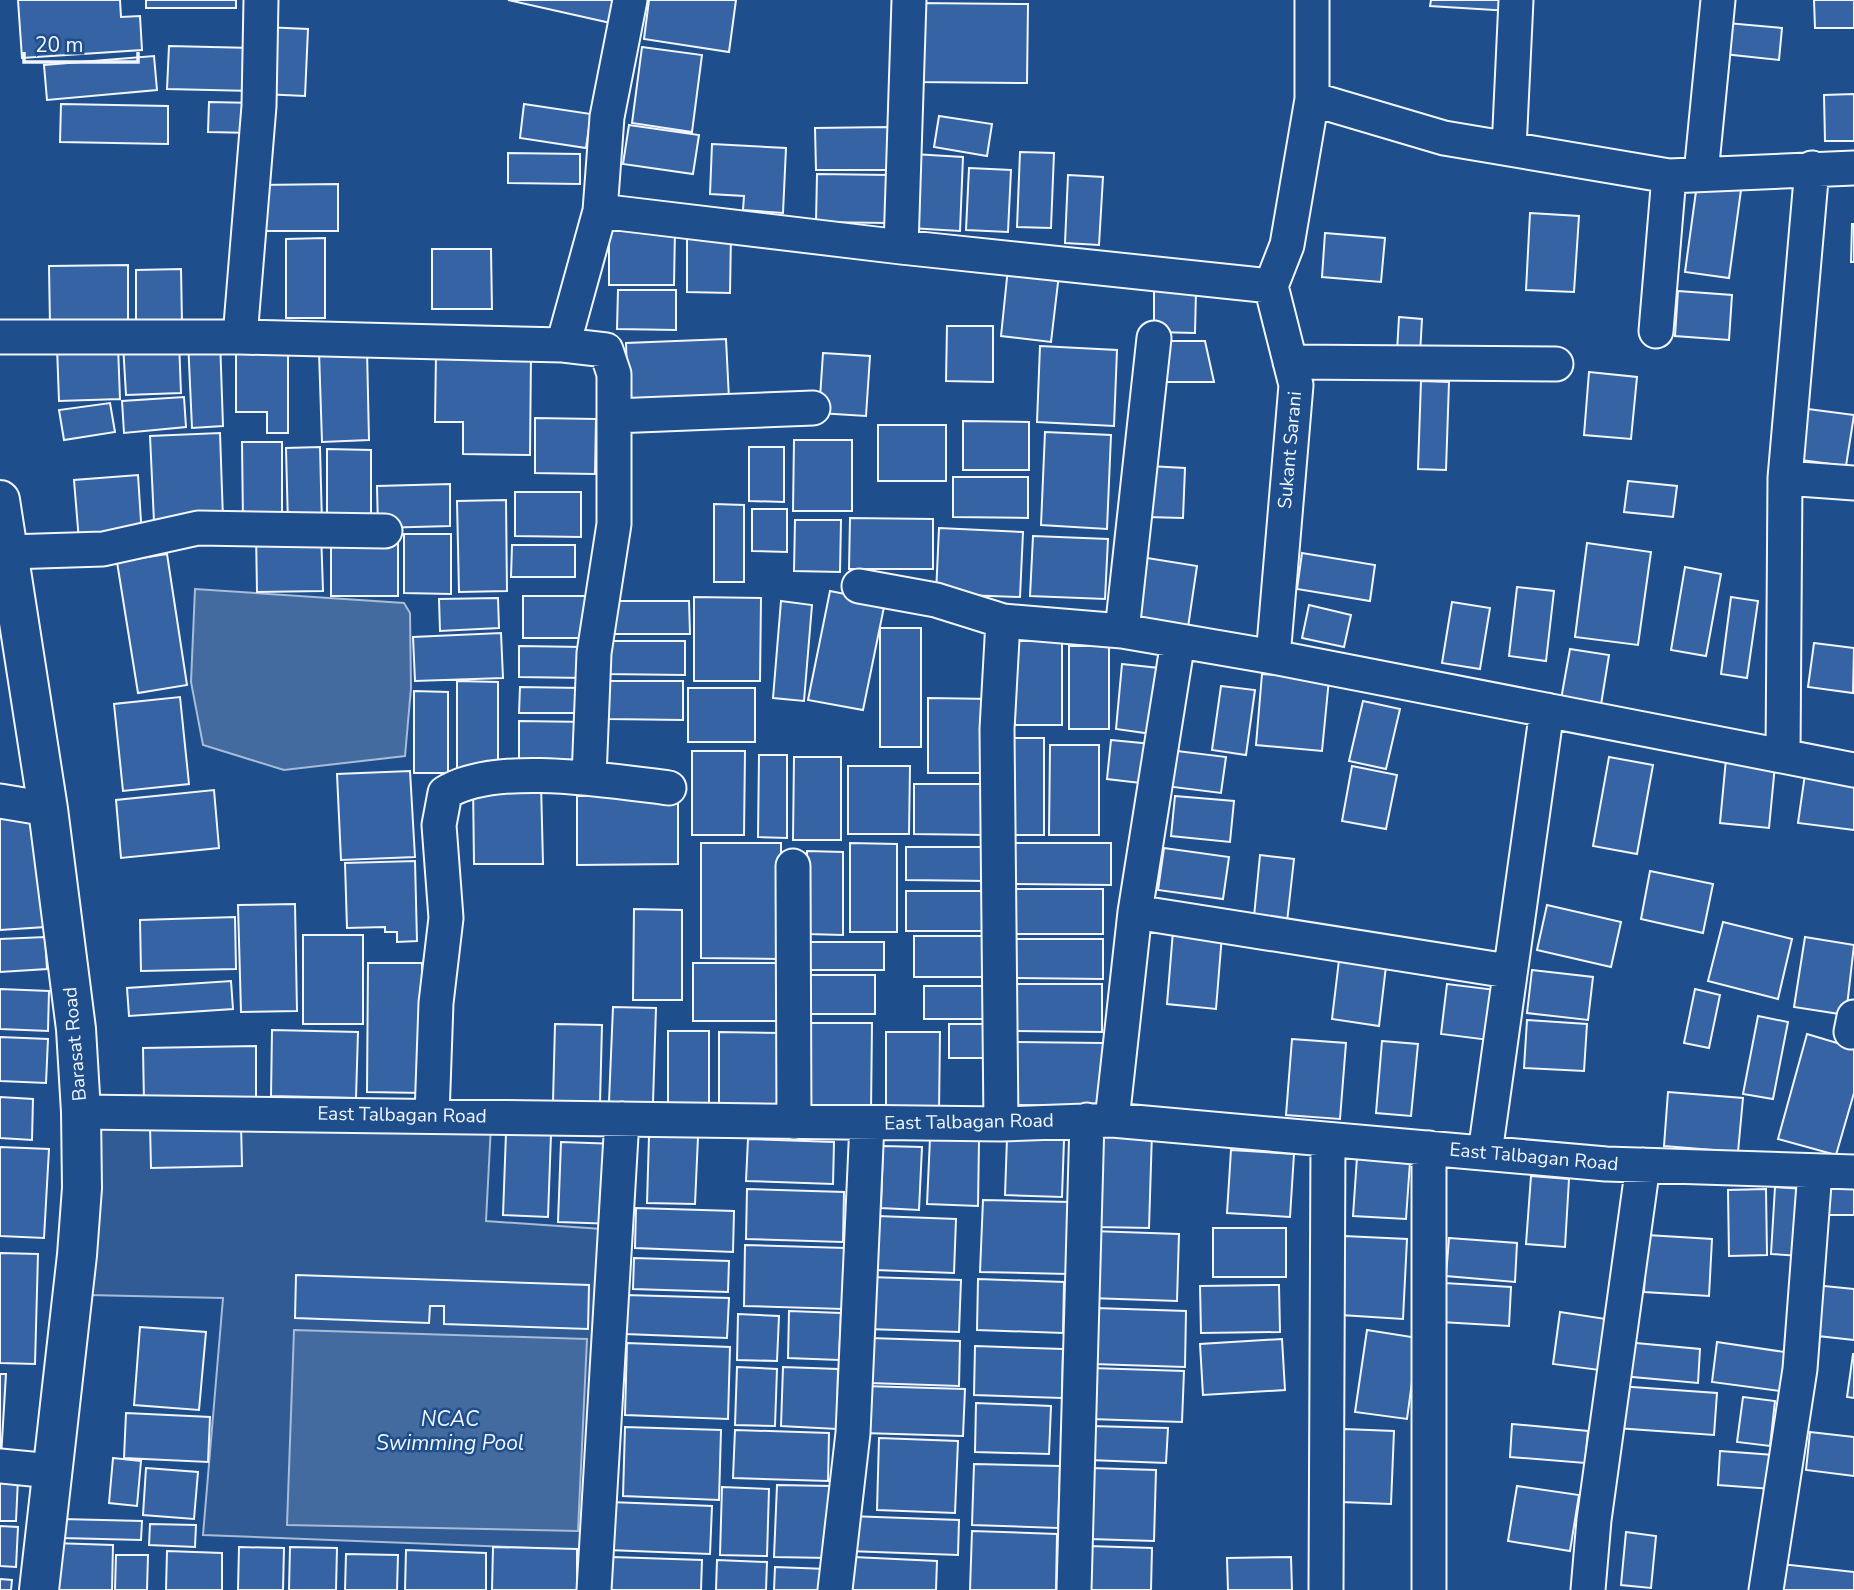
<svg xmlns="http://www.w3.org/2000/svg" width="1854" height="1590" viewBox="0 0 1854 1590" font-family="'Nunito Sans',sans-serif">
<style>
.built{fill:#305b95;stroke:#a8bbd7;stroke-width:2}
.water{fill:#446ba0;stroke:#a8bbd7;stroke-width:2}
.building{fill:#3563a3;stroke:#f2f6ff;stroke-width:2}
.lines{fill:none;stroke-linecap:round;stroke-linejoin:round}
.minor-casing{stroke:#f2f6ff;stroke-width:37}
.primary-casing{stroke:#f2f6ff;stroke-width:42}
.minor{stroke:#1f4e8c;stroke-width:33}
.primary{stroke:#1f4e8c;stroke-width:38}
.labels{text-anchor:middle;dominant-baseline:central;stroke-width:5;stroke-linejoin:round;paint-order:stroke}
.street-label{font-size:19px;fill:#f2f6ff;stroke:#1f4e8c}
.water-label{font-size:21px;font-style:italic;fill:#f2f6ff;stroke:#1f4e8c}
</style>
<rect width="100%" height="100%" fill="#1f4e8c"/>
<!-- built -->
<path class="built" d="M86 1116 491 1125 486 1221 602 1229 584 1550 203 1535 223 1298 87 1295Z"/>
<!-- water -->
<path class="water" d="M195 589 404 603 410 613 411 688 405 756 284 770 203 745 191 682Z
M294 1330 587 1339 578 1531 287 1525Z"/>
<!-- building -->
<path class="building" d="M18 0H120L121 17 140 16 142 50 22 58Z
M146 0H236V8H146Z
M508 0H620L615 24Z
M649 0H736L729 52 644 39Z
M1431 0H1511L1510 11 1430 6Z
M1814 0H1854V28H1815Z
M916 3 1028 4 1027 83 916 82Z
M1727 23 1782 28 1779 60 1724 54Z
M264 27 308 29 305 96 262 94Z
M169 46 253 48 252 91 167 89Z
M642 47 702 55 692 132 632 123Z
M154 56 157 90 47 100 44 65Z
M1854 94V141H1825L1824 95Z
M209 102 256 103 254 133 208 132Z
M61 104 168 106V144L60 142Z
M524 104 591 114 586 148 520 138Z
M939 116 992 124 987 156 934 147Z
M629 125 699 135 693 174 623 164Z
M888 127V170H816L815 128Z
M712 144 786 148 783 213 743 210 744 196 710 194Z
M1020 152 1054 153 1051 228 1017 227Z
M508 153 580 154V184L508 183Z
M913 154 963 157 960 231 910 228Z
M969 168 1011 170 1008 232 966 230Z
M817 174 889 175 887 223 816 222Z
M1068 175 1103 177 1099 245 1065 243Z
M338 184V231H259L258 185Z
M1697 184 1741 190 1729 278 1685 272Z
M1530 213 1579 216 1574 292 1526 290Z
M1852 224H1854V262H1851Z
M609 229H675L674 285H609Z
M687 233 731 234 730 293 687 292Z
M1325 233 1385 238 1381 282 1322 277Z
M325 238V318H286V239Z
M432 249H491L492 309H432Z
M128 265V325L50 326 49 266Z
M1008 268 1059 274 1051 342 1001 336Z
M181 269 182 323H136V270Z
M618 290H676V330L617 329Z
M1154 291H1196L1195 333 1154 332Z
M1678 291 1732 295 1729 340 1675 336Z
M1399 317 1422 319 1420 354 1397 352Z
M947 326H993V382L946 381Z
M220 339 223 426 192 428 188 340Z
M726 339 729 399 628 403 626 343Z
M179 341 181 393 126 395 123 344Z
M236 341H288V433H267V412H236Z
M1158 341H1205L1214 382H1158Z
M118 346 120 399 59 401 57 347Z
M1040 346 1117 350 1114 426 1037 422Z
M367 350 369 440 322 442 319 352Z
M823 353 870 356 866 416 819 413Z
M436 354H531L530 455 463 454V422H435Z
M1589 372 1637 377 1631 439 1584 435Z
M1421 381 1449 382 1446 470 1418 469Z
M184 397 186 427 124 433 122 401Z
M110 403 115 432 64 440 59 410Z
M1808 409 1854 415 1846 466 1801 460Z
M535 418 596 419 595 474 535 473Z
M963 421 1029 422V470H963Z
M878 425H946V481H878Z
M1045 432 1111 435 1107 529 1041 525Z
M220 433 223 519 154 522 150 436Z
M794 440H852V511H793Z
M242 442H282V522H243Z
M320 447 322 524 288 525 286 448Z
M749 447H784V502L749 501Z
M327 449 371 450V525H327Z
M1149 466 1185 468 1183 518 1147 517Z
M138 475 142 537 79 541 74 480Z
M953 477H1028V518L953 517Z
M1628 481 1677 486 1673 517 1624 512Z
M450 484V526L378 528 377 486Z
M515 492H581V537L515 536Z
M506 500 507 591 459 592 457 501Z
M714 504 744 505V582H714Z
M752 509H787V552L752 551Z
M850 518 933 519V569H849Z
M795 520H841L840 572 794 571Z
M939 528 1023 532 1020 597 936 594Z
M321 531 323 591 257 592 256 532Z
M404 534H451V594L404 593Z
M1033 536 1108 539 1105 599 1030 596Z
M331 539H398V596H331Z
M1587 543 1651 552 1638 645 1575 637Z
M512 545H575V577H511Z
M1302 553 1375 565 1370 601 1297 589Z
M167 554 187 685 138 693 117 562Z
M1141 557 1197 566 1187 634 1130 626Z
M1685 567 1721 574 1706 656 1671 650Z
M1517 587 1554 591 1546 661 1509 656Z
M830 591 885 602 863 710 808 700Z
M523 596H592V638H523Z
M694 597 761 598 760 681H694Z
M1731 597 1758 601 1747 678 1721 674Z
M498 598 499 628 440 631 439 599Z
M608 601H689L690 634H608Z
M781 601 812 605 804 701 773 698Z
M1452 602 1490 608 1480 669 1442 663Z
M1309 605 1351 615 1344 647 1302 638Z
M880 628H921V747H880Z
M1016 631H1062V725H1015Z
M501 633 503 678 415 681 413 637Z
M604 641H685V675L604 674Z
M1814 643 1854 648 1853 693 1808 687Z
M519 646 584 647V678L519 677Z
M1069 646H1109V729H1069Z
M1570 649 1609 655 1600 711 1560 705Z
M1122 664 1159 668 1152 734 1116 729Z
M1262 674 1329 679 1322 751 1256 745Z
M457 681 498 682V773L457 772Z
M608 681H683V720L608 719Z
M1221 686 1255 690 1246 755 1212 750Z
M520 687 581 688 582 713H519Z
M688 688H755V742H688Z
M414 691 448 692V773H414Z
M180 697 189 784 123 791 114 704Z
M928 698 993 699V773H928Z
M1363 701 1400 709 1386 769 1349 761Z
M519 721 588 722 587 769H519Z
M1002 738H1044V835H1001Z
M1111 740 1152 744 1149 784 1107 779Z
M1050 745H1099V835H1049Z
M1169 750 1226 757 1221 793 1165 786Z
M692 751H745L744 835H692Z
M759 755H787V838L758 837Z
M794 757H841V840H793Z
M1609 757 1653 765 1637 854 1593 846Z
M1726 759 1775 765 1769 828 1720 823Z
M848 766H910L909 834H848Z
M1352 766 1397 775 1386 829 1342 821Z
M1806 767 1854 773V830L1798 823Z
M410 771 415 857 341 860 337 774Z
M541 783 543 864H474L473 784Z
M914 784H987L986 835 914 834Z
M214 790 219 848 121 858 116 800Z
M577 796H678V864L577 865Z
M1175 796 1234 801 1230 842 1171 836Z
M38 817 45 927 0 930V819Z
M701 843H781V959L701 958Z
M850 843 897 844V932H850Z
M1010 843H1111V885L1009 884Z
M906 847H989L988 881 906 880Z
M1164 848 1229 857 1223 899 1158 890Z
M807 851 843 852V935L807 934Z
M1260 855 1294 859 1286 931 1253 927Z
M415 861 417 941 397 942V932H385V927L347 928 345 863Z
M1650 871 1713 884 1703 933 1641 919Z
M1004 889H1103V934H1004Z
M906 891H982L983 931H906Z
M295 904 297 1011 241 1012 238 905Z
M1547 905 1621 922 1611 967 1537 950Z
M634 909 682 910V1000H633Z
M235 917 236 969 141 971 140 920Z
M1723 922 1792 939 1778 999 1708 981Z
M1173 931 1222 935 1216 1009 1167 1004Z
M303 935H363V1024H303Z
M914 936H987V977H914Z
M45 937 47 969 0 972V939Z
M1805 937 1854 945 1846 1015 1794 1007Z
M1007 939H1103V979L1007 978Z
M809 942H884V970H809Z
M1339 960 1386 966 1379 1026 1332 1019Z
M368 963H422V1093L367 1092Z
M693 963H790V1021H693Z
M1532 970 1593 977 1588 1020 1527 1013Z
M807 975H875V1014H807Z
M231 981 233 1009 129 1016 127 988Z
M1008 984H1102V1032L1008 1031Z
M1447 984 1496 990 1489 1040 1441 1034Z
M924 986H989L988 1019H924Z
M0 989 49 991 48 1031 0 1029Z
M1695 989 1720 995 1709 1048 1684 1043Z
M613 1007 656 1008 653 1103 609 1102Z
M1758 1016 1788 1022 1773 1099 1743 1094Z
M1527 1020 1587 1024 1584 1071 1524 1068Z
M809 1023H872L871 1112 808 1111Z
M555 1024 602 1025 600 1103 553 1102Z
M949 1024H996V1058H949Z
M272 1030 358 1032 356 1098 271 1096Z
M668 1031H709V1106L668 1105Z
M719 1032 780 1033V1111L719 1110Z
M886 1032H940L939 1112H886Z
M1807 1034 1854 1048V1093L1836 1155 1778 1139Z
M0 1037 48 1039 46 1083 0 1081Z
M1292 1039 1346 1043 1340 1119 1286 1115Z
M1382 1041 1418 1044 1411 1116 1376 1113Z
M1007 1042 1103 1043 1102 1106 1007 1105Z
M256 1046V1101L144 1103 143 1048Z
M1668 1092 1743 1098 1738 1152 1664 1146Z
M0 1097 33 1099 32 1140 0 1138Z
M241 1123 242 1166 151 1168 150 1125Z
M1101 1130 1152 1132 1149 1228 1098 1227Z
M506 1133 551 1134 548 1217 503 1215Z
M649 1136 698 1137 695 1204 647 1203Z
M930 1138 979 1140 978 1206 927 1204Z
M1007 1138 1064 1140 1062 1197 1005 1195Z
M748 1139 834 1142 833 1184 746 1181Z
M561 1142 618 1144 615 1224 558 1222Z
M883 1146 922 1147 919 1210 881 1208Z
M0 1147 49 1149 44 1238 0 1236Z
M1231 1150 1294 1154 1290 1217 1227 1213Z
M1357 1157 1410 1162 1406 1219 1353 1216Z
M1531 1176 1569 1179 1565 1247 1526 1244Z
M1826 1178 1854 1179V1215H1826Z
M1775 1187 1805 1189 1801 1256 1771 1254Z
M747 1189 844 1192 843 1242 746 1239Z
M1766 1189 1767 1255 1729 1256 1728 1190Z
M983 1200 1070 1202 1068 1274 980 1272Z
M636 1208 734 1211 733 1252 635 1248Z
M877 1216 956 1219 954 1273 875 1270Z
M1213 1228H1286V1277H1213Z
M1091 1231 1179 1234 1177 1301 1090 1298Z
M1647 1235 1712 1239 1709 1296 1644 1292Z
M1344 1236 1407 1239 1403 1319 1341 1315Z
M1449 1238 1517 1243 1515 1282 1446 1276Z
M745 1245 845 1248 843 1309 744 1306Z
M0 1253 38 1254 35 1364 0 1363Z
M634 1258 729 1261 728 1292 633 1289Z
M296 1275 589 1285 588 1329 444 1324V1306H430L429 1323 295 1318Z
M869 1277 961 1280 959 1332 867 1329Z
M978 1279 1064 1282 1063 1333 977 1330Z
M1444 1283 1511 1287 1509 1326 1441 1322Z
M1279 1285 1280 1332 1201 1333 1200 1286Z
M1814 1285 1854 1289V1340L1809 1335Z
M626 1295 729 1298 727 1338 625 1334Z
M1095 1308 1186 1311 1185 1367 1093 1364Z
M789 1311 841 1313 839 1360 788 1358Z
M1560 1312 1606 1319 1599 1370 1553 1364Z
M738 1314 779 1316 777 1361 737 1360Z
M140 1327 206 1332 199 1410 134 1405Z
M1367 1330 1418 1338 1407 1419 1355 1412Z
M870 1338 960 1341 959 1386 869 1383Z
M1282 1339 1285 1390 1203 1395 1200 1344Z
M1625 1342 1700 1349 1698 1383 1622 1376Z
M1717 1342 1791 1353 1787 1392 1712 1382Z
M627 1343 730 1347 728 1419 625 1415Z
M975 1346 1063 1349 1062 1398 974 1395Z
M1853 1354H1854V1398L1847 1397Z
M737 1367 777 1369 775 1426 735 1425Z
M783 1367 838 1369 837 1429 781 1426Z
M1091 1368 1184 1371 1182 1422 1090 1419Z
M0 1374H6L1 1457H0Z
M864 1386 965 1389 963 1436 863 1433Z
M1618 1386 1717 1393 1714 1435 1616 1428Z
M1743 1397 1775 1401 1770 1446 1737 1442Z
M976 1403 1051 1406 1049 1454 975 1452Z
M126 1413 210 1417 208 1462 124 1458Z
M1512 1424 1588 1431 1585 1463 1510 1457Z
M1090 1426 1168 1428 1166 1463 1089 1460Z
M625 1427 721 1430 719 1500 623 1496Z
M1344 1429 1394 1431 1391 1504 1341 1502Z
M735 1430 829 1433 828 1481 733 1478Z
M1810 1432 1854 1437V1476L1806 1470Z
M879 1438 958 1441 955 1513 877 1510Z
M1720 1451 1774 1455 1772 1489 1718 1485Z
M113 1458 141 1461 137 1506 109 1503Z
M974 1464 1060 1466 1058 1528 972 1525Z
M146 1468 198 1472 194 1519 143 1515Z
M1091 1468 1156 1470 1154 1541 1089 1539Z
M0 1478 18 1479 16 1521H0Z
M777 1485 831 1486 829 1558 774 1557Z
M1517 1486 1579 1495 1570 1551 1508 1541Z
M722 1487 769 1489 767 1556 720 1555Z
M610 1502 712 1506 710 1554 608 1550Z
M849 1516 959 1520 958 1555 848 1551Z
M62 1519 142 1521 141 1540 62 1538Z
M150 1524 196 1525 195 1547 149 1545Z
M0 1526 18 1527 16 1567 0 1566Z
M972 1531 1057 1534 1056 1590H970Z
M1626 1532 1656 1536 1651 1588 1621 1585Z
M53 1543 113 1545 112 1590H52Z
M1088 1546 1152 1548 1151 1590H1087Z
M239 1547 284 1548 283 1590H238Z
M290 1547 337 1548 336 1590H289Z
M493 1547 577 1549V1590H492Z
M406 1550 486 1553V1590H405Z
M167 1551 222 1553V1590H166Z
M346 1554 398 1555 397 1590H345Z
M116 1555H148L147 1590H115Z
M612 1557 702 1560 701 1590H611Z
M853 1557 937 1561 936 1590H852Z
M1291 1557 1292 1590H1228L1227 1558Z
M717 1560 767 1562 766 1590H716Z
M1781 1564 1854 1572V1590H1778Z
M775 1567 827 1569V1590H774Z
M0 1579 12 1580 11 1590H0Z"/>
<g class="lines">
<!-- minor casing -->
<g class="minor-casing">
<path id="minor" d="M1312 99 1444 138 1669 176 1854 168
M1509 149 1516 0
M1701 174 1718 0
M600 211 901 247 1271 286
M901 247 909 0
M1656 331 1669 176
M0 337H240L563 345 600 211 607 117 630 0
M240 337 259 106 261 0
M563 345 606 350 614 374V524L594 653 589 778
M1290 362 1556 364
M614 416 813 408
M1785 478 1854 483
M8 552 103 549 198 528 385 531
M859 586 936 600 1003 621 1122 631 1273 657 1854 770
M1122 631 1154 338
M1273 657 1296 385 1271 286 1287 245 1312 99V0
M1783 756 1785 478 1812 168
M0 801 48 809
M793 866 794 1122
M1135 912 1508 971
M1851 1032 1854 1017
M81 1112 1001 1124 1112 1120 1606 1164 1854 1172
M432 1116 436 1003 446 918 439 825 445 793C495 761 612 781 669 788
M1112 1120 1135 912 1178 641
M1001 1124 997 729 1003 621
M1485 1153 1547 710
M0 1466 52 1471
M594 1590 622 1119
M835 1590 853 1433 867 1123
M1074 1590 1087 1120
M1326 1590 1328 1140
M1429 1590V1148
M1588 1590 1594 1520 1643 1165
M1766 1590 1800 1369 1815 1171"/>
</g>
<!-- primary casing -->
<g class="primary-casing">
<path id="primary" d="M0 500 48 809 76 1029 81 1112 82 1188 77 1255 39 1590"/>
</g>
<!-- minor -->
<use href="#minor" class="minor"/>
<!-- primary -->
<use href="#primary" class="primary"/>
</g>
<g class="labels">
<!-- street labels -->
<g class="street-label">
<text transform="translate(1290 450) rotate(-85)">Sukant Sarani</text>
<text transform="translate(75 1044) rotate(-95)">Barasat Road</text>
<text transform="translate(402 1115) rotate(1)">East Talbagan Road</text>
<text transform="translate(969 1122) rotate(-1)">East Talbagan Road</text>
<text transform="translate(1534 1157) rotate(5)">East Talbagan Road</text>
</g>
<!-- water labels -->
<g class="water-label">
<text x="450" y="1419">NCAC<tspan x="450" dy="24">Swimming Pool</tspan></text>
</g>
</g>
<!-- scale -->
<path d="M24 52v10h114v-10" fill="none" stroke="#f2f6ff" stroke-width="3.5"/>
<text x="35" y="52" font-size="21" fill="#f2f6ff" stroke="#1f4e8c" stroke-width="5" paint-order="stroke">20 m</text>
</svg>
